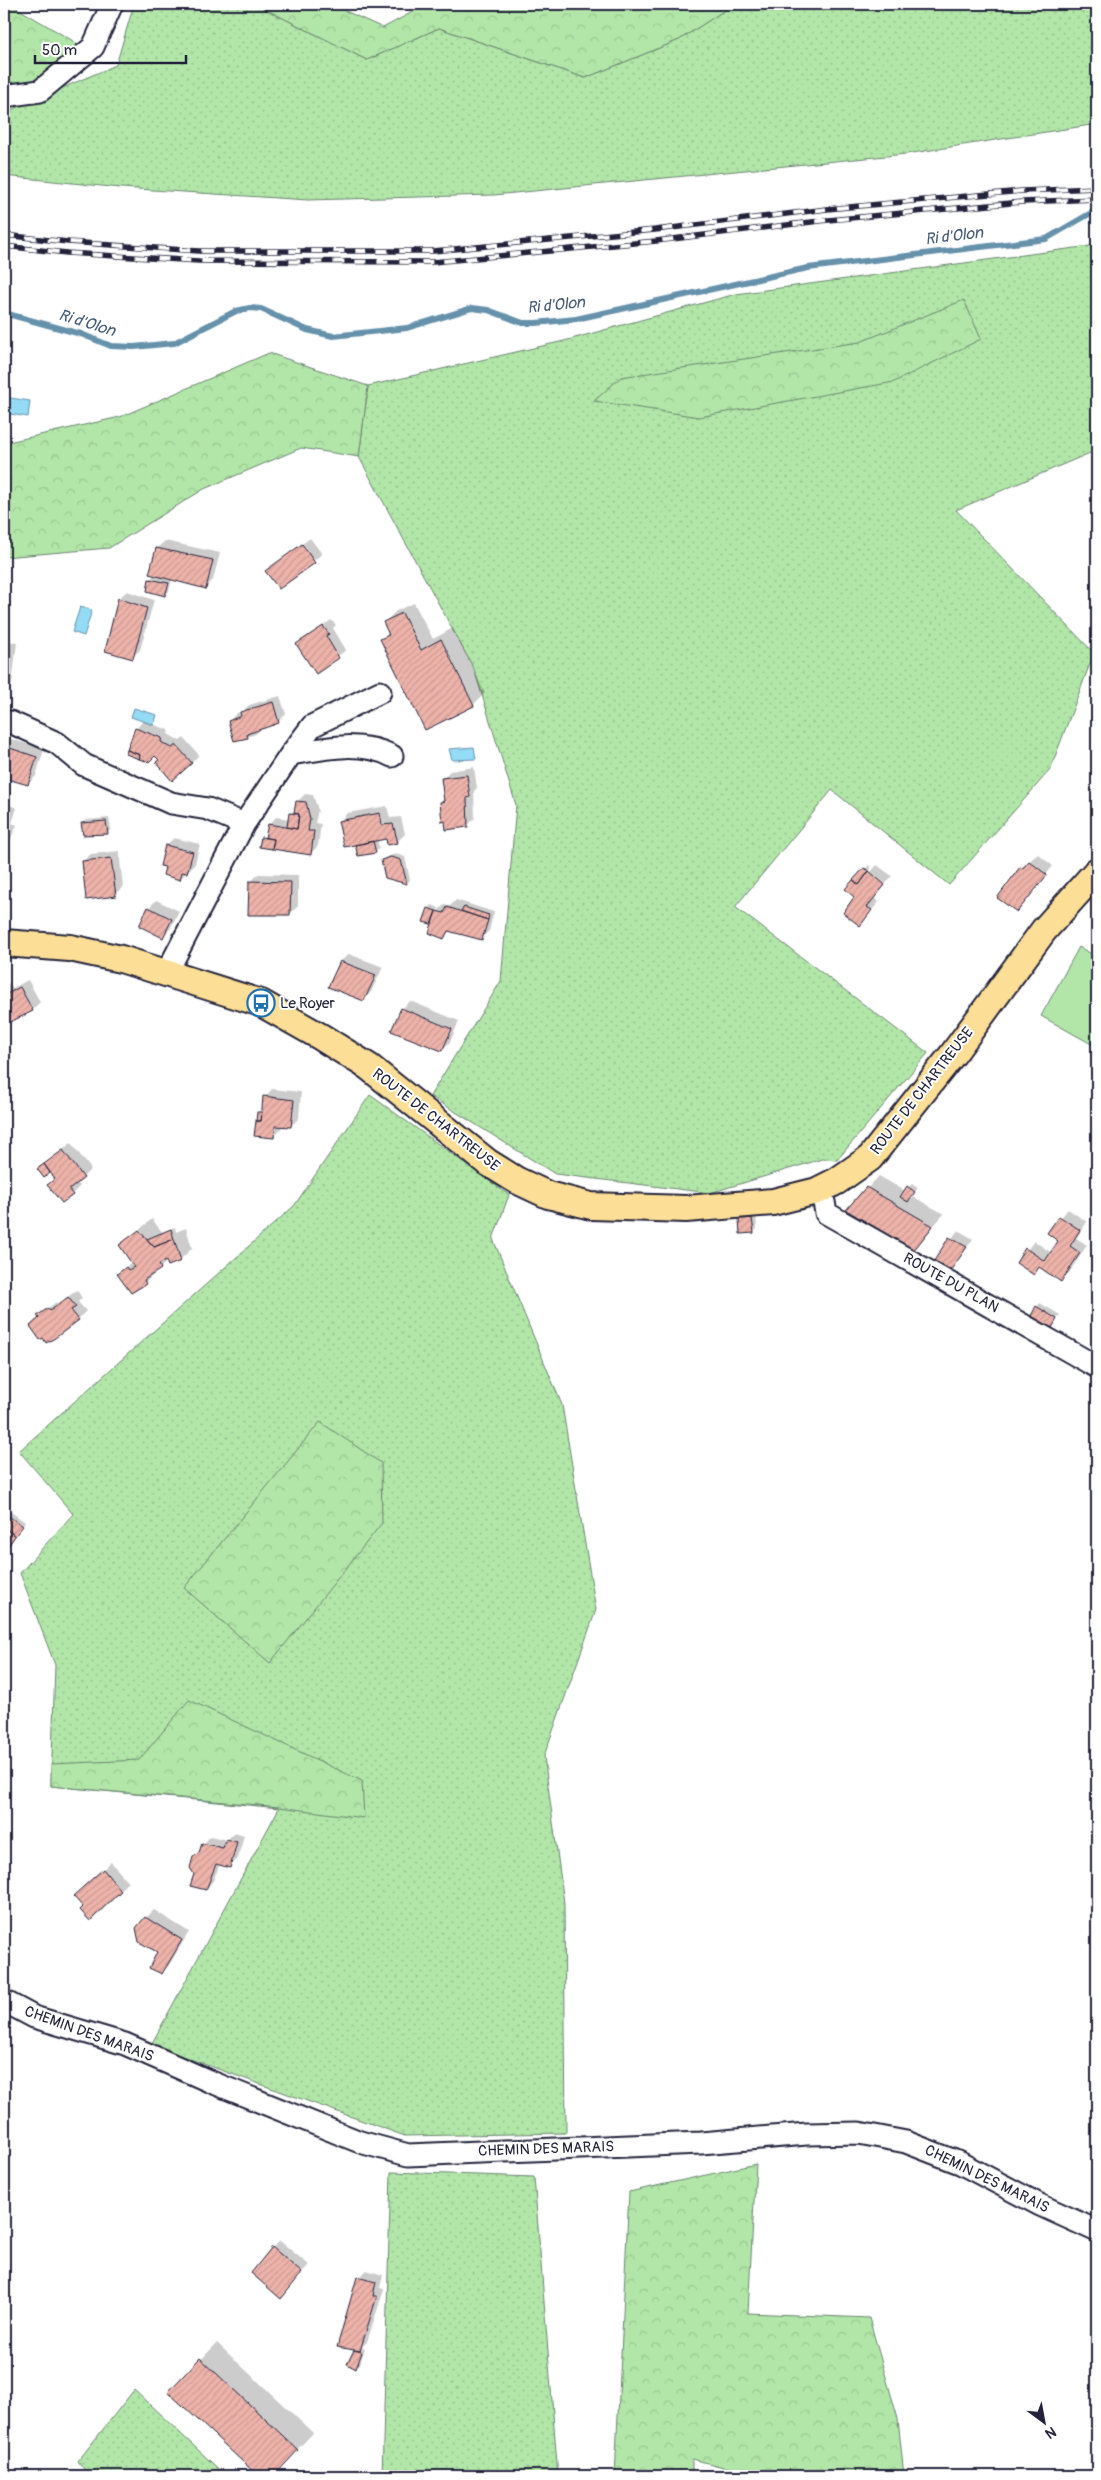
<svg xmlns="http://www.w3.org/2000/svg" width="1101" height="2480" viewBox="0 0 1101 2480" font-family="Pangolin,sans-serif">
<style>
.grass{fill:url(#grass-dots);stroke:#6a8472}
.forest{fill:url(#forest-crowns);stroke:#6a8472}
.garden{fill:#b2e6a8;stroke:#6a8472}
.water{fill:#94dbf6;stroke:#6691ab}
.shadow{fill:#0003}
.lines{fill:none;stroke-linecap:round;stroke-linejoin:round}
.stream{stroke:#6691ab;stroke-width:6}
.building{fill:url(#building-hatch);stroke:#22223b}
.minor-casing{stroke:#22223b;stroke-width:25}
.major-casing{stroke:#22223b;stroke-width:30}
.minor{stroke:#fff;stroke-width:21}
.major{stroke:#fcde96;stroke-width:26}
.rail-casing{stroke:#22223b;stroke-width:5.5}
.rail{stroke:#fff;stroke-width:4;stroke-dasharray:11;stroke-linecap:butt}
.labels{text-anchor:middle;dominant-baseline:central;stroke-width:4;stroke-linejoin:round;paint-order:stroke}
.poi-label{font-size:15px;fill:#22223b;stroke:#fff;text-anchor:start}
.street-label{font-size:15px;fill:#22223b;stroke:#fff}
.water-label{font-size:16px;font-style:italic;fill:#445a73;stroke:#fff}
</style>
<defs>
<pattern id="grass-dots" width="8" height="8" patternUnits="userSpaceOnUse" patternTransform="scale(1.25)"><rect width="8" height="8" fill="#b2e6a8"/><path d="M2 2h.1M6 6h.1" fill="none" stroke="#99c592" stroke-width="1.8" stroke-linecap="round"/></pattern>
<pattern id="forest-crowns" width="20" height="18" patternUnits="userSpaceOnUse" patternTransform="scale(1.25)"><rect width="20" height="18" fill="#b2e6a8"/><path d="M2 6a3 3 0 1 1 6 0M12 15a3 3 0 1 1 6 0" fill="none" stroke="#99c592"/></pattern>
<pattern id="building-hatch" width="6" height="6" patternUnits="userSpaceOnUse" patternTransform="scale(1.25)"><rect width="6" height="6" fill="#edb3aa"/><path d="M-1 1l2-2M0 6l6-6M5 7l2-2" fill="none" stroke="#cb9a93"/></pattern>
</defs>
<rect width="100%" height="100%" fill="#fff"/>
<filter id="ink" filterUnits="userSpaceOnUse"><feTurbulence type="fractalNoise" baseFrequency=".02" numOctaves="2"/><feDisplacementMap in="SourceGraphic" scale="10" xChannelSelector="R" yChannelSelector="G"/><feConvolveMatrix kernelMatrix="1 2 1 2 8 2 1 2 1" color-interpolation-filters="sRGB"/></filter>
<g filter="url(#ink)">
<!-- grass -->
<path class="grass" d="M134 4H255L367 60 439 28 585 78 679 40 734 4H1097V124L906 154 494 195 308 200 121 188 4 176V113L116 65Z
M1097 245V450L956 510 1094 653 1050 770 949 885 832 790 735 907 928 1053 837 1160 822 1159 710 1193 555 1174 430 1096 501 981 516 805 474 669 359 457 368 386 564 341 736 294Z
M370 1095 509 1195 493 1239 562 1405 596 1610 544 1756 564 1903 566 2133 405 2136 151 2045 279 1808 51 1786 55 1665 20 1573 73 1514 19 1451 294 1206Z
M391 2172 534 2177 558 2476H382Z
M134 2390 226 2476H89L78 2461Z"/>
<!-- forest -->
<path class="forest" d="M4 4H10L80 45 35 80 4 86Z
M255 4H330L383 28 427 4H734L679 40 585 78 439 28 367 60Z
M964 300 981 339 894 382 699 417 594 401 621 377 860 342Z
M269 353 368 386 359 457 301 448 204 489 109 548 4 557V443L120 417Z
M320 1422 381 1463 382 1523 270 1663 184 1588Z
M189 1700 362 1781 364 1818 279 1807 51 1786V1764L139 1760Z
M756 2164 748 2313 869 2318 898 2419 904 2476H759L692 2459V2476H615L629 2192Z"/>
<!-- garden -->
<path class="garden" d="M1079 947 1097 957V1047L1041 1016Z"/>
<!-- water -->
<path class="water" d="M4 397 30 401 28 417 4 413Z
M80 607 92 610 84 636 72 632Z
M134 708 157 715 154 725 131 717Z
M474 747 476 759 452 760 449 749Z"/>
<!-- shadow -->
<path class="shadow" d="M310 538 322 554 279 588 267 571Z
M165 541 220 553 213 580 205 588 172 579 169 591 165 595 149 590 150 579 155 575 150 574 157 548Z
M127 591 154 600 140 650 132 657 106 651 119 598Z
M414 603 433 639 453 628 485 693 473 705 382 639 389 632 385 622 396 611Z
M331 620 336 625 333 628 346 650 317 672 298 644Z
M4 641 17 642 12 685 5 693Z
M280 696 286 714 278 722 260 729 256 734 235 740 229 721 237 713 243 711 249 705Z
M143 721 169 730 168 734 180 741 184 738 199 755 191 763 160 760 136 729Z
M7 738 44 749 36 776 28 784 4 776V741Z
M474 767 477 788 474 791 475 818 467 826 441 802 445 799 442 779 450 771Z
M305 794 313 795 318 810 315 823 321 824 318 846 310 854 262 838 267 835 269 825 276 817 289 819 290 813 296 810 297 802Z
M4 803 17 808 12 823 17 825 4 853Z
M387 806 390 818 401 817 405 834 397 842 387 838 377 839 379 848 375 852 357 845 359 843 340 821 347 813Z
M109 818 111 829 107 833 83 824 86 820Z
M174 838 200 844 195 864 180 879 166 866 162 865 166 845Z
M119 851 123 887 115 894 83 861 91 854Z
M396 854 405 857 410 880 407 883 382 860 386 857Z
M1038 854 1053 866 1017 911 1021 868Z
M869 865 871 867 870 873 877 865 892 876 874 898 879 902 860 924 854 881Z
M258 874 298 875V906L290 914 251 882Z
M156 900 179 911 170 929 162 937 149 908Z
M456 900 494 912 489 931 481 938 450 930 444 937 435 918 430 923 429 909 432 905 439 908 437 912 445 904 450 906Z
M349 954 383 967 371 992 364 1000 330 987 341 961Z
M28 980 40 1002 32 1010 5 1024 4 986 9 983 13 988Z
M410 1001 459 1021 450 1042 442 1050 402 1009Z
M272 1089 301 1092 299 1118 291 1126 282 1125 281 1129 273 1137 258 1112 263 1109 265 1097Z
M5 1140 11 1147 4 1154V1142Z
M71 1143 91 1169 77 1183 80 1186 72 1194 49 1185 56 1178 50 1171 44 1176 42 1166Z
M879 1176 905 1191 912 1184 918 1188 912 1196 944 1214 914 1248 848 1209Z
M1068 1209 1087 1222 1076 1238 1087 1245 1069 1273 1061 1280 1040 1267 1034 1273 1017 1263 1034 1241 1052 1253 1060 1240 1049 1233Z
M756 1215 757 1229 753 1232 740 1219 744 1216Z
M152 1219 162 1232 175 1227 176 1232 186 1228 192 1248 180 1260 167 1261 145 1283 119 1274 132 1261 121 1245Z
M958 1230 973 1239 951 1269 936 1260Z
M77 1290 82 1298 78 1302 86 1311 78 1319 39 1316 56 1302 58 1304Z
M1040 1303 1060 1315 1052 1326 1037 1307Z
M4 1507 25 1522 4 1553Z
M4 1571 7 1573 4 1578Z
M235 1832 244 1835 238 1859 230 1866 220 1864 213 1881 206 1889 195 1873 194 1857 210 1836 227 1840Z
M111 1862 128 1882 90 1919 84 1907 82 1889Z
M154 1910 189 1932 169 1965 161 1973 159 1952 146 1918Z
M280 2241 309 2265 281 2297 272 2248Z
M366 2270 383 2275 380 2288 384 2289 367 2342 361 2347 365 2348 360 2364 356 2367 349 2363 355 2349 358 2278Z
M217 2343 313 2433 272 2476H260L170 2392Z"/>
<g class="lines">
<!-- stream -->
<path class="stream" d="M4 313 81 334 111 346 134 347 174 343 236 311 250 308 261 309 307 330 333 336 407 328 472 308 488 310 523 323H536L576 319 808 268 1046 239 1091 213"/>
</g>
<!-- building -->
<path class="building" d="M302 544 315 563 279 589 265 571Z
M156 548 213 560 206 589 149 574Z
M149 579 169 583 165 596 147 591Z
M118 598 147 608 133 659 105 651Z
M402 613 421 650 441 639 474 706 425 730 380 639 389 635 383 622Z
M323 626 329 634 326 636 339 658 316 674 296 644Z
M4 649H10L5 694H4Z
M273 702 279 723 247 734 248 738 234 741 228 721 241 716 240 712Z
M135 728 162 738 161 742 172 748 176 745 192 763 172 781 156 762 159 760 155 756 149 762 139 759 140 755 127 750Z
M4 746 37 757 28 785 4 778Z
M127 750 140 755 139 759 126 754Z
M467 775 470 797 467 798 468 827 446 830 445 821 442 822 440 802 444 801 441 778Z
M296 801 306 802 310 819 308 831H314L311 855 272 849 274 839 265 838 268 824 297 829 299 814 294 813Z
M289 813 299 814 297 829 287 827Z
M380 813 382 825 393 824 398 843 387 845 386 839 344 847 338 821Z
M106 821 108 834 83 835 81 823Z
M261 837 274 839 272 849 259 847Z
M373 841 376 853 358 856 355 845Z
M165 845 193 852 187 873 182 872 180 880 163 875 165 867 160 866Z
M391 857 401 860 407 884 385 878 381 860Z
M111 858 116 896 86 900 82 861Z
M1029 861 1047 875 1017 912 997 898 1020 867 1023 868Z
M864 868 869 871 859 885 853 880Z
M869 871 885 885 867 907 872 910 860 926 843 913 854 897 845 889 853 880 859 885Z
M249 881 291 882 290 915H248Z
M148 907 172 919 163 938 139 926Z
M447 907 488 920 482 940 448 931 444 939 429 933 436 911 444 913Z
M464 907 489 915 488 920 461 911Z
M428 908 436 911 431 924 423 922Z
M340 961 376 975 364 1001 328 987Z
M20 987 33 1011 4 1025V993L5 995Z
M401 1008 452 1029 442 1051 391 1031Z
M263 1096 294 1100 291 1127 275 1126 274 1138 254 1136 256 1121H261Z
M257 1112H262L261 1121H256Z
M63 1150 84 1178 69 1190 73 1195 62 1203 47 1185 55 1179 44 1164Z
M44 1164 50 1173 44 1178 37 1169Z
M907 1186 915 1192 908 1202 900 1197Z
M866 1187 933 1226 914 1250 846 1210Z
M1059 1216 1080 1230 1070 1246 1080 1253 1061 1282 1039 1267 1034 1275 1016 1263 1025 1248 1045 1261 1058 1241 1047 1233Z
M752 1218 754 1233 740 1234 739 1219Z
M171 1229 174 1239 154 1247 147 1239Z
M139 1230 154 1247 174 1239 181 1261 168 1266 166 1261 159 1264 161 1269 144 1280 146 1284 131 1293 117 1274 126 1267 128 1270 134 1267 119 1245Z
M949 1237 967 1247 951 1270 934 1261Z
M68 1297 76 1307 71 1310 79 1320 55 1338 46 1343 43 1338 40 1340 30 1326 39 1318 37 1316 48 1308 50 1311Z
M1036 1306 1057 1319 1052 1328 1031 1316Z
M4 1513 23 1526 15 1536 4 1527Z
M4 1527 15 1536 4 1552Z
M226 1839 237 1842 230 1868 216 1864 206 1890 190 1886 194 1874 190 1868 193 1857 199 1853 202 1843 223 1848Z
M103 1869 121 1891 90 1921 80 1910 83 1907 73 1896Z
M145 1917 182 1940 162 1974 149 1968 157 1952 139 1942 136 1928Z
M272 2247 302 2273 281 2299 251 2273Z
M357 2277 376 2282 373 2296H377L360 2351 337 2347Z
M354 2350 362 2352 356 2369 347 2364Z
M200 2358 298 2450 274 2476H258L168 2392Z"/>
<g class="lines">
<!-- minor casing -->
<g class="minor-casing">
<path id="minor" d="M4 96 40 91 93 47 112 4
M10 722 57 743 84 765 171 803 208 809 244 824
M291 754 312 726 380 692
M167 972 244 824 291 754C325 748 360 740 392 756
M817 1191 824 1202 826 1213 1097 1367
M4 2001 34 2017 125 2044 209 2081 360 2142 408 2155 701 2143 807 2134 859 2133 906 2142 960 2163 1040 2205 1097 2231"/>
</g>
<!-- major casing -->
<g class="major-casing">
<path id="major" d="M4 943 70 948 121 959 261 1003 321 1037 369 1067 487 1162 516 1180 548 1195 591 1206 686 1209 773 1202 817 1191 837 1181 870 1158 953 1054 1044 930 1097 871"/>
</g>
<!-- minor -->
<use href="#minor" class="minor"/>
<!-- major -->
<use href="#major" class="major"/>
<!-- rail casing -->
<g class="rail-casing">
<path id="rail" d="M4 235 68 242 199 251H433L655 230 827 209 1022 191 1097 188
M4 246 67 253 199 261 433 262 656 241 828 220 1022 202 1097 199"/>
</g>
<!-- rail -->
<use href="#rail" class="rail"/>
</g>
</g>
<!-- icons -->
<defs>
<g id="bus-ring" transform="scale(1.4375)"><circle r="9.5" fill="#fff" stroke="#1f6fb2" stroke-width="1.5"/><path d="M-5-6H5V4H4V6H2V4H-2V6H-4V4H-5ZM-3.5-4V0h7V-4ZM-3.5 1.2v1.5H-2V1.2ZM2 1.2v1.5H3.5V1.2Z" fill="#1f6fb2"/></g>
</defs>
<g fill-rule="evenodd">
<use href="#bus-ring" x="261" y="1003"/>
</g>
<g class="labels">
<!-- poi labels -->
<g class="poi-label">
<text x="280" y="1003">Le Royer</text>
</g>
<!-- street labels -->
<g class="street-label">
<text transform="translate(922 1091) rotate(-52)">ROUTE DE CHARTREUSE</text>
<text transform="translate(436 1120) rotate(38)">ROUTE DE CHARTREUSE</text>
<text transform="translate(951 1283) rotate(29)">ROUTE DU PLAN</text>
<text transform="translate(89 2034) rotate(20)">CHEMIN DES MARAIS</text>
<text transform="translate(546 2149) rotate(-2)">CHEMIN DES MARAIS</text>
<text transform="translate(987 2179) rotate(26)">CHEMIN DES MARAIS</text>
</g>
<!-- water labels -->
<g class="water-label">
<text transform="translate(954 236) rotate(-7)">Ri d'Olon</text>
<text transform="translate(556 305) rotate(-6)">Ri d'Olon</text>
<text transform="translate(87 323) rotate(17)">Ri d'Olon</text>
</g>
</g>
<!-- margin -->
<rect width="1101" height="2480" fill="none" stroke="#fff" stroke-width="20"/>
<rect x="10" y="10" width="1081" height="2460" fill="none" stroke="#22223b" stroke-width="2" filter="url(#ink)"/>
<!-- north arrow -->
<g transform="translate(1044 2422) rotate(148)" stroke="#ffffff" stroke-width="4" paint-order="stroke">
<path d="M0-4L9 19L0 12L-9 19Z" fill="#22223b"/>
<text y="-8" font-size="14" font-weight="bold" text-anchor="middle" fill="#22223b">N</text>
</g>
<!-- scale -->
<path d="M35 55v8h151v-8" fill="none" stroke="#22223b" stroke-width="2.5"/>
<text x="42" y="55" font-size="15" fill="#22223b" stroke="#ffffff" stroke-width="4" paint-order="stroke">50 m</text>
</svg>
